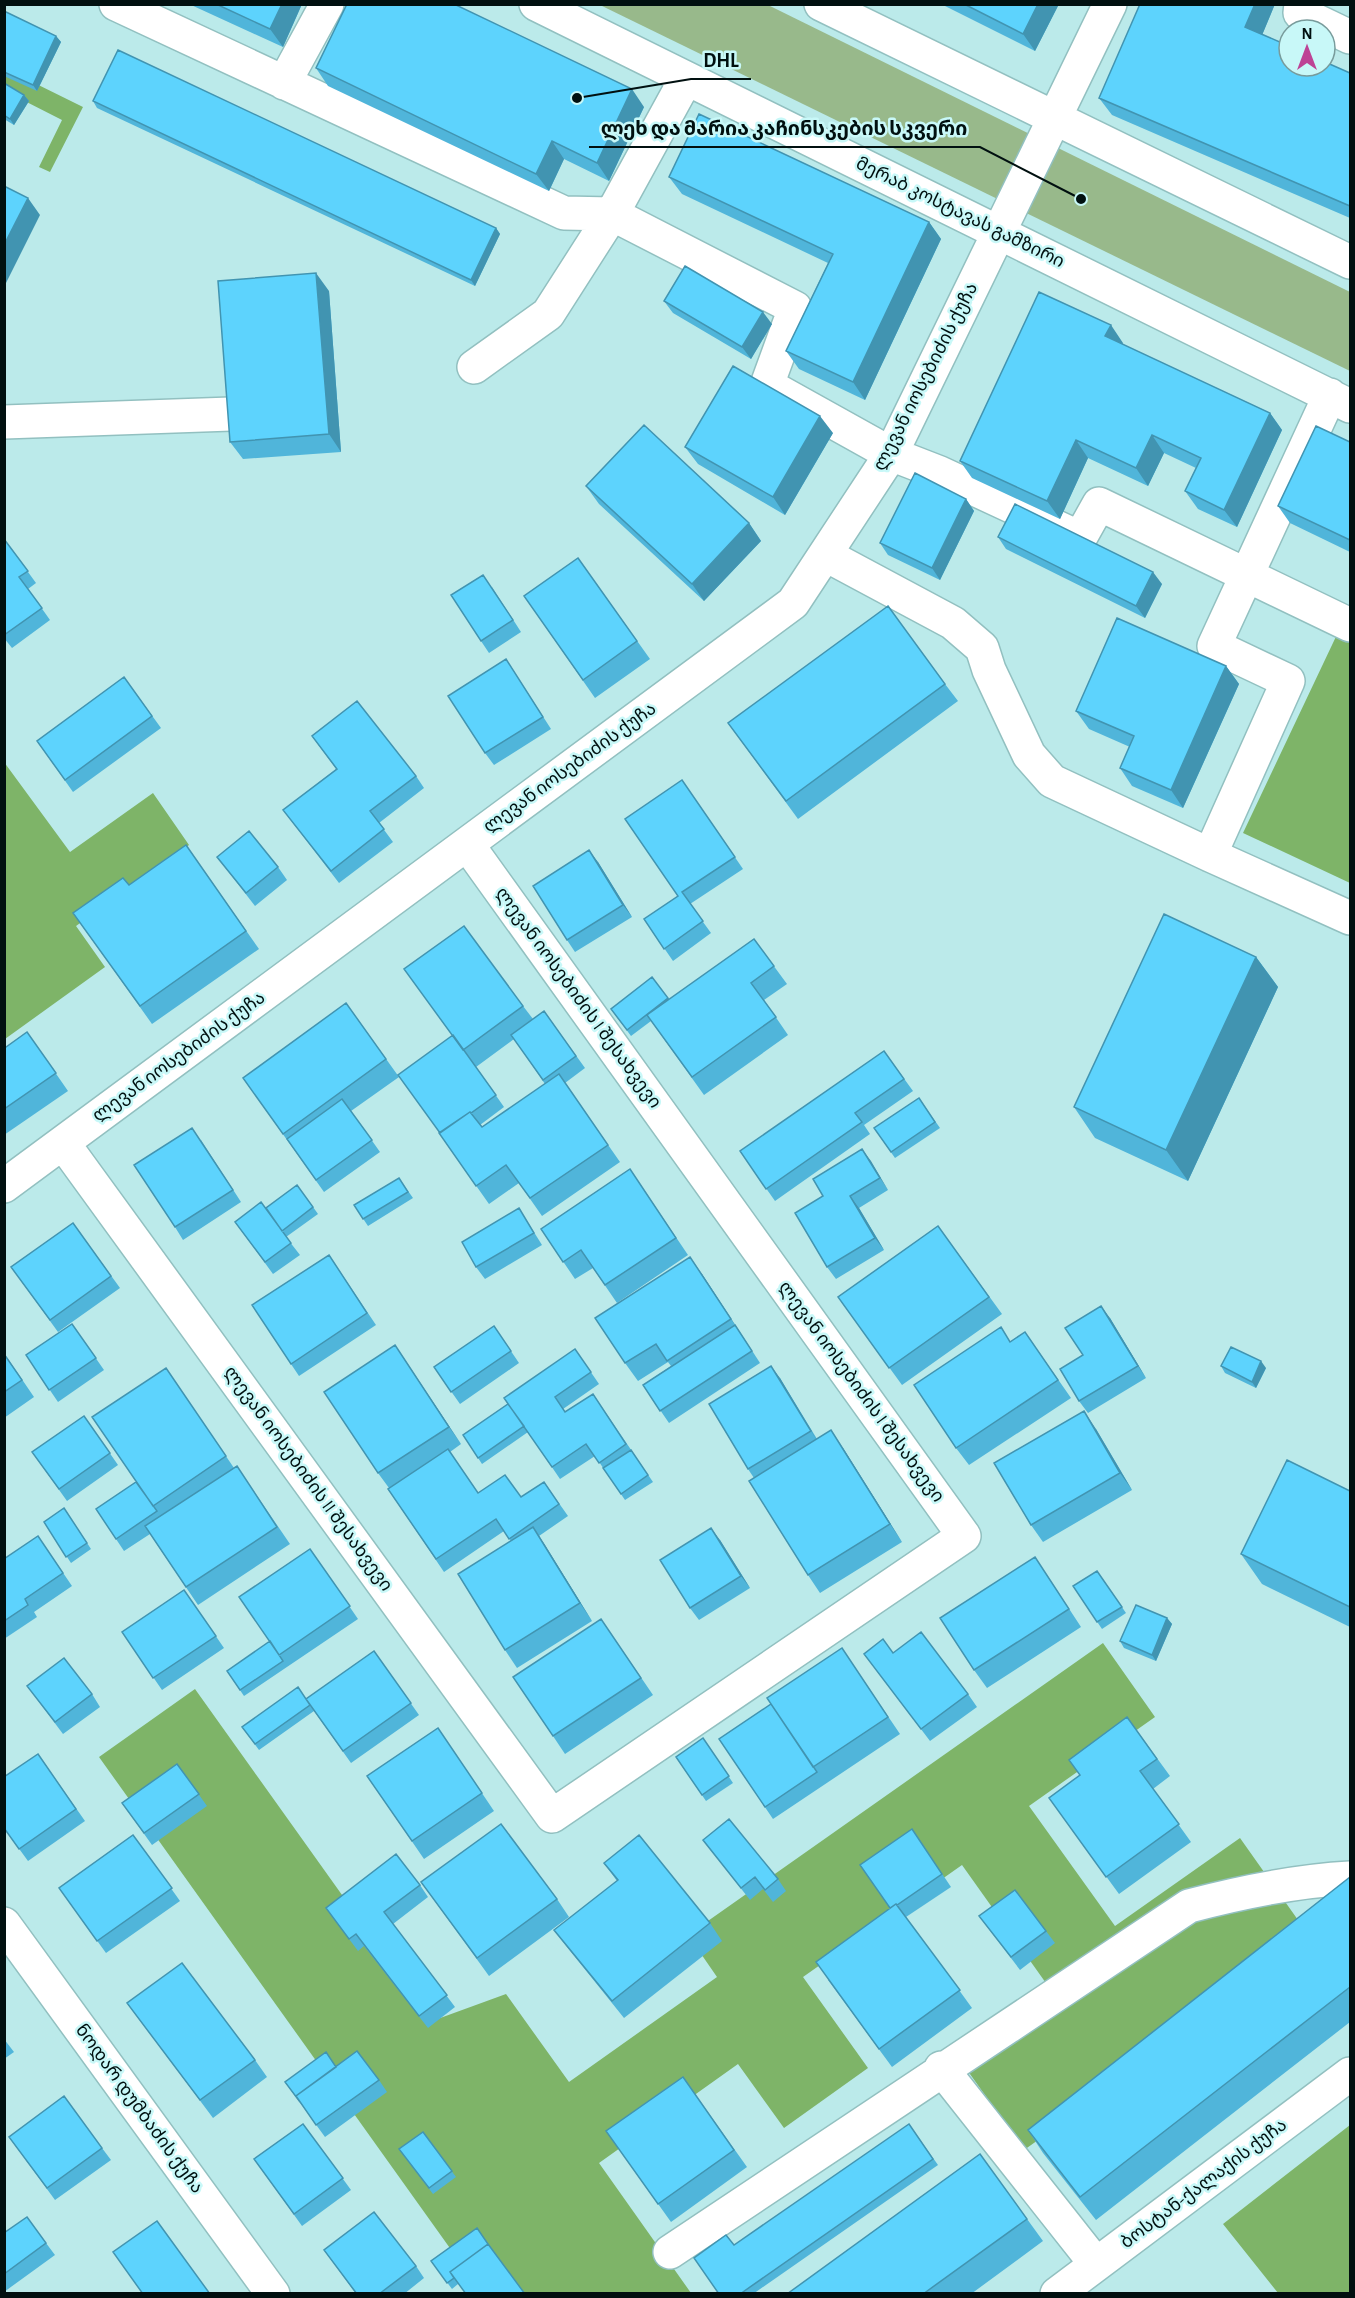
<svg xmlns="http://www.w3.org/2000/svg" width="1355" height="2298" viewBox="0 0 1355 2298" font-family="'Alegreya Sans','Noto Sans Georgian',sans-serif">
<style>
.green{fill:#98b98b}
.forest{fill:#7eb468}
.lines{fill:none;stroke-linecap:round;stroke-linejoin:round}
.minor-casing{stroke:#92c0c0;stroke-width:36}
.minor{stroke:#fff;stroke-width:33}
.wall{fill:#50b5da;fill-rule:evenodd}
.shaded-wall{fill:#4194b1}
.building{fill:#5dd3fd;stroke:#4194b1;stroke-width:1.5}
.labels{text-anchor:middle;dominant-baseline:central;stroke-width:5;stroke-linejoin:round;paint-order:stroke}
.street-label{font-size:18px;fill:#011010;stroke:#c8f8f8}
.leader{fill:none;stroke:#011010;stroke-width:2}
.callout-dot{fill:#011010;stroke:#c8f8f8;stroke-width:2}
.callout-label{font-size:20px;text-anchor:middle;font-weight:bold;fill:#011010;stroke:#c8f8f8;stroke-width:5;stroke-linejoin:round;paint-order:stroke}
</style>
<rect width="100%" height="100%" fill="#bbeaea"/>
<!-- green -->
<path class="green" d="M600 5H768L1350 292V371Z"/>
<!-- forest -->
<path class="forest" d="M4 68 83 107 50 172 39 167 62 120 5 91Z
M1350 607V883L1243 833Z
M4 762 70 852 153 793 189 845 76 926 105 967 5 1039Z
M1103 1643 1155 1717 1029 1806 1115 1926 1240 1838 1315 1944 1024 2150 965 2067 1058 2000 962 1865 803 1977 868 2068 784 2128 738 2064 599 2163 691 2293H482L99 1757 195 1689 432 2021 506 1994 569 2082 717 1977 688 1935Z
M1350 2125V2293H1278L1223 2224Z"/>
<g class="lines">
<!-- minor casing -->
<g class="minor-casing">
<path id="minor" d="M116 4 564 213 612 214 795 308 767 385 891 454 940 473 1080 538 1099 504 1350 625
M536 4 1350 406
M821 4 1350 262
M1301 4 1300 13 1350 37
M284 83 327 4
M474 367 548 314 612 214 686 79
M4 422 231 414
M826 555 953 623 982 648 989 670 1029 755 1052 781 1210 855 1350 918
M1210 855 1288 681 1214 646 1330 395
M63 1143 552 1816 964 1536 467 844
M4 1186 793 603 891 454 1110 4
M4 1924 273 2294
M941 2068 1096 2264
M670 2252 1189 1906C1242 1892 1295 1881 1350 1878
M1057 2294 1350 2074"/>
</g>
<!-- minor -->
<use href="#minor" class="minor"/>
</g>
<!-- wall -->
<path class="wall" d="M189 4H302L283 47Z
M941 4H1059L1035 51Z
M1275 4 1262 35 1350 73V218L1112 115 1099 98Z
M4 11 56 36 61 42 37 91 4 76Z
M316 68 644 107 609 181 564 159 549 191 328 86Z
M4 83 24 95 29 101 14 125 4 119Z
M93 101 496 228 500 234 475 286 97 108Z
M669 177 929 222 941 239 865 400 799 369 786 351 828 263 682 194Z
M329 291 341 452 243 459 230 442Z
M664 301 772 324 751 359 673 313Z
M1123 343 1122 344 1270 413 1282 430 1237 527 1198 509 1185 491 1196 468 1164 453 1148 486 1088 458 1060 519 972 478 960 461Z
M833 433 785 515 698 464 685 447Z
M1350 442V552L1290 523 1278 506Z
M586 486 749 523 761 541 704 601 599 504Z
M966 499 974 511 940 580 888 555 880 543Z
M998 537 1162 584 1145 618 1006 549Z
M4 539 36 583 28 589 50 620 12 648 4 638Z
M578 558 650 659 595 698 524 596Z
M492 587 521 632 489 653 481 641Z
M506 659 551 729 494 765 485 753Z
M1226 666 1239 684 1183 808 1132 786 1120 768 1130 747 1089 729 1076 711Z
M124 677 161 728 73 792 37 741Z
M945 684 958 701 798 819 728 723Z
M312 736 416 776 424 788 379 823 393 842 339 883 283 810 336 769Z
M682 780 743 869 690 904 711 933 673 961 644 919 678 896Z
M186 845 259 949 152 1024 73 913 129 885Z
M217 857 278 867 287 880 255 906Z
M598 862 632 917 575 952 567 940Z
M754 939 787 984 764 1000 788 1035 704 1095 651 1021 631 1036 611 1009 652 977 669 1000Z
M1256 957 1278 987 1188 1181 1095 1138 1074 1107Z
M346 1003 399 1077 351 1111 380 1152 324 1192 243 1078Z
M523 1006 533 1019 544 1011 585 1068 565 1083 620 1162 542 1216 519 1183 489 1204 439 1133 452 1036ZM514 1039 545 1084 482 1127 480 1125 504 1107 476 1067Z
M27 1032 68 1091 4 1135V1045L6 1047Z
M884 1051 913 1091 864 1125 870 1134 775 1201 740 1151Z
M919 1098 940 1128 895 1158 874 1128Z
M201 1140 241 1202 183 1240 175 1227Z
M862 1149 888 1190 859 1208 884 1250 836 1279 827 1267 823 1196Z
M630 1169 688 1255 617 1303 593 1268 575 1279 541 1229Z
M399 1178 413 1198 368 1226 354 1205Z
M313 1207 318 1214 286 1237 300 1255 273 1274 235 1222 266 1208Z
M527 1221 542 1245 485 1279 476 1267Z
M73 1223 120 1288 58 1332 11 1267Z
M938 1226 1002 1314 902 1385 838 1297Z
M329 1255 376 1325 299 1376 291 1364Z
M702 1274 760 1363 669 1423 643 1385 671 1366 668 1362 638 1381 625 1363Z
M1110 1318 1146 1378 1088 1413 1079 1401 1083 1355Z
M72 1324 104 1370 58 1402 26 1355Z
M494 1326 519 1363 460 1404 434 1367Z
M1025 1332 1071 1398 969 1465 956 1448 1011 1341Z
M395 1345 461 1444 450 1452 478 1493 521 1497 544 1482 568 1516 539 1536 592 1621 517 1668 505 1650 511 1541 504 1531 444 1572 388 1489 389 1488 378 1473Z
M575 1349 599 1384 563 1409 565 1412 593 1394 653 1482 625 1500 595 1456 560 1479 528 1432 482 1464 463 1435 508 1404Z
M4 1353 34 1397 4 1418Z
M1221 1366 1266 1368 1256 1388 1225 1373Z
M166 1368 234 1468 249 1484 290 1544 198 1605 150 1534 124 1551 96 1509 136 1482Z
M780 1378 817 1439 843 1448 902 1542 820 1593 808 1575 754 1478 748 1469Z
M84 1416 118 1465 67 1501 32 1452Z
M1096 1429 1132 1490 1043 1542 1031 1525Z
M1350 1491V1627L1262 1584 1241 1554Z
M64 1508 91 1549 71 1563 44 1522Z
M38 1536 72 1586 34 1612 37 1617 4 1639V1559Z
M720 1540 750 1588 699 1620 690 1608Z
M310 1549 358 1619 244 1696 227 1671 270 1641Z
M1097 1571 1126 1613 1102 1629 1073 1586Z
M1047 1575 1081 1627 987 1688 974 1670Z
M184 1590 224 1648 162 1690 122 1632Z
M1167 1618 1172 1624 1156 1661 1124 1648 1120 1641Z
M601 1619 653 1695 565 1754 553 1736Z
M374 1651 419 1715 351 1763 314 1711 259 1750 242 1727 306 1699Z
M893 1653 968 1694 977 1707 930 1741 864 1654Z
M854 1666 900 1734 773 1819 719 1739 771 1704Z
M27 1686 92 1694 100 1707 63 1734Z
M1127 1717 1170 1776 1153 1789 1191 1842 1119 1894 1049 1798 1080 1775Z
M438 1728 494 1811 424 1859 367 1776Z
M703 1738 733 1783 706 1801 676 1757Z
M38 1754 85 1821 28 1861 4 1828Z
M177 1764 207 1806 152 1845 122 1803Z
M912 1829 951 1887 906 1917 972 2008 892 2067 828 1980 890 1908Z
M133 1835 180 1901 106 1953 59 1888Z
M703 1840 778 1879 786 1891 773 1902 763 1889 750 1900Z
M604 1863 710 1923 722 1941 624 2018 567 1947 554 1930 617 1881Z
M1350 1877V2022L1096 2220 1043 2153 1028 2130Z
M421 1882 557 1899 569 1917 489 1976Z
M420 1885 428 1897 393 1924 455 2007 428 2028 364 1946 358 1951 326 1908Z
M979 1916 1046 1931 1055 1943 1020 1970Z
M127 2003 255 2060 267 2077 213 2118Z
M4 2039 14 2052 4 2059Z
M683 2077 747 2167 671 2222 606 2131Z
M379 2080 387 2092 325 2137 285 2082Z
M303 2124 351 2190 302 2226 254 2159Z
M909 2124 938 2165 753 2294H719Z
M423 2132 456 2177 433 2194 399 2149Z
M9 2137 102 2148 111 2160 55 2200Z
M980 2154 1043 2241 971 2294H787Z
M477 2228 458 2284 452 2289 431 2261Z
M4 2233 46 2243 55 2255 4 2292Z
M324 2250 416 2266 424 2278 404 2294H356Z"/>
<!-- shaded-wall -->
<path class="shaded-wall" d="M282 4H302L283 47 270 29Z
M1038 4H1059L1035 51 1023 34Z
M1255 4H1275L1258 45 1245 27Z
M56 36 61 42 37 91 33 85Z
M632 89 644 107 609 181 597 163Z
M24 95 29 101 14 125 10 119Z
M552 141 564 159 549 191 536 174Z
M28 198 40 215 4 287V245Z
M929 222 941 239 865 400 853 382Z
M496 228 500 234 475 286 471 280Z
M316 273 329 291 341 452 329 434Z
M763 312 772 324 751 359 742 347Z
M1111 325 1123 343 1118 354 1105 336Z
M1270 413 1282 430 1237 527 1224 510Z
M820 416 833 433 785 515 773 497Z
M1152 435 1164 453 1148 486 1136 468Z
M1076 440 1088 458 1060 519 1047 501Z
M966 499 974 511 940 580 932 568Z
M749 523 761 541 704 601 692 584Z
M1153 572 1162 584 1145 618 1136 606Z
M1226 666 1239 684 1183 808 1171 790Z
M589 850 598 862 632 917 623 905Z
M1256 957 1278 987 1188 1181 1166 1150Z
M862 1149 871 1161 888 1190 880 1178Z
M850 1196 859 1208 884 1250 875 1238Z
M690 1257 702 1274 760 1363 731 1319Z
M1101 1306 1110 1318 1146 1378 1138 1366Z
M395 1345 461 1444 449 1427Z
M1261 1361 1266 1368 1256 1388 1252 1382Z
M771 1366 780 1378 819 1444Z
M1084 1411 1096 1429 1132 1490 1120 1473Z
M831 1430 843 1448 902 1542 890 1524Z
M533 1527 545 1545 592 1621 580 1603Z
M711 1528 720 1540 750 1588 741 1576Z
M1167 1618 1172 1624 1156 1661 1152 1655Z"/>
<!-- building -->
<path class="building" d="M216 4H282L270 29Z
M347 4H454L632 89 597 163 552 141 536 174 316 68Z
M964 4H1038L1023 34Z
M1140 4H1255L1245 27 1289 46V66H1325V62L1350 73V206L1099 98Z
M4 11 56 36 33 85 4 72Z
M118 50 496 228 471 280 93 101Z
M4 83 24 95 10 119 4 115Z
M699 114 929 222 853 382 786 351 833 254 669 177Z
M4 186 28 198 4 245Z
M685 266 763 312 742 347 664 301Z
M316 273 329 434 230 442 218 281Z
M1039 292 1111 325 1105 336 1270 413 1224 510 1185 491 1201 458 1152 435 1136 468 1076 440 1047 501 960 461Z
M733 366 820 416 773 497 685 447Z
M644 425 749 523 692 584 586 486Z
M1316 426 1350 442V540L1278 506Z
M915 473 966 499 932 568 880 543Z
M1015 504 1153 572 1136 606 998 537Z
M4 539 28 571 19 577 42 608 4 635Z
M578 558 637 641 583 680 524 596Z
M483 575 513 620 481 641 451 595Z
M888 606 945 684 786 801 728 723Z
M1117 618 1226 666 1171 790 1120 768 1134 736 1076 711Z
M506 659 543 717 485 753 448 696Z
M124 677 152 716 65 780 37 741Z
M357 701 416 776 370 811 384 829 331 871 283 810 337 769 312 736Z
M682 780 735 857 682 892 703 921 664 949 644 919 678 896 625 819Z
M249 831 278 867 246 893 217 857Z
M186 845 246 931 140 1006 73 913 123 878 129 885Z
M589 850 623 905 567 940 533 886Z
M1164 914 1256 957 1166 1150 1074 1107Z
M464 926 523 1006 463 1050 404 969Z
M754 939 774 966 751 983 776 1017 692 1077 647 1015Z
M652 977 668 998 627 1030 611 1009Z
M346 1003 386 1059 283 1134 243 1078Z
M544 1011 576 1056 543 1080 511 1035Z
M27 1032 56 1073 4 1109V1045L6 1047Z
M453 1035 496 1095 471 1113 470 1112 440 1133 398 1075Z
M884 1051 904 1079 855 1113 862 1122 766 1189 740 1151Z
M559 1074 608 1145 530 1198 506 1165 476 1186 439 1133 470 1112 482 1127Z
M919 1098 935 1122 891 1152 874 1128Z
M342 1099 372 1140 316 1180 287 1139Z
M192 1128 233 1190 175 1227 134 1165Z
M862 1149 880 1178 850 1196 875 1238 827 1267 795 1213 823 1196 813 1179Z
M630 1169 676 1238 605 1285 581 1250 563 1262 541 1229Z
M399 1178 408 1192 363 1219 354 1205Z
M297 1185 313 1207 282 1231 266 1208Z
M261 1202 291 1243 265 1262 235 1222Z
M519 1208 534 1233 476 1267 462 1242Z
M73 1223 111 1276 50 1320 11 1267Z
M938 1226 989 1297 889 1368 838 1297Z
M329 1255 367 1313 291 1364 252 1305Z
M690 1257 731 1319 667 1361 656 1344 625 1363 595 1318Z
M1101 1306 1138 1366 1079 1401 1060 1369 1083 1355 1065 1328Z
M72 1324 96 1358 49 1390 26 1355Z
M735 1325 752 1351 660 1411 643 1385Z
M494 1326 511 1351 451 1392 434 1367Z
M1001 1327 1010 1342 1025 1332 1058 1380 956 1448 914 1385Z
M395 1345 449 1427 378 1473 324 1392Z
M1231 1347 1261 1361 1252 1382 1221 1366Z
M575 1349 591 1372 555 1397 565 1412 593 1394 626 1444 599 1463 586 1444 552 1467 504 1398Z
M4 1354 22 1380 4 1392Z
M771 1366 811 1431 748 1469 709 1404Z
M166 1368 226 1456 153 1506 92 1417Z
M508 1404 524 1426 478 1458 463 1435Z
M1084 1411 1120 1473 1031 1525 994 1463Z
M84 1416 110 1453 59 1489 32 1452Z
M831 1430 890 1524 808 1575 749 1481Z
M448 1449 478 1493 505 1475 521 1497 544 1482 559 1504 509 1539 496 1519 436 1559 388 1489Z
M631 1450 648 1475 621 1494 603 1468Z
M1287 1460 1350 1491V1607L1241 1554Z
M237 1466 277 1527 186 1587 145 1526Z
M136 1482 157 1511 116 1539 96 1509Z
M64 1508 87 1543 66 1557 44 1522Z
M533 1527 580 1603 505 1650 458 1574Z
M711 1528 741 1576 690 1608 660 1560Z
M38 1536 63 1573 25 1599 28 1605 4 1621V1559Z
M310 1549 350 1606 279 1655 239 1597Z
M1035 1557 1069 1609 974 1670 940 1618Z
M1097 1571 1122 1607 1097 1622 1073 1586Z
M184 1590 216 1636 153 1678 122 1632Z
M1136 1605 1167 1618 1152 1655 1120 1641Z
M601 1619 641 1678 553 1736 513 1677Z
M921 1632 968 1694 921 1729 864 1654 883 1639 893 1653Z
M270 1641 283 1661 240 1690 227 1671Z
M842 1648 888 1717 813 1767 767 1698Z
M374 1651 411 1703 343 1751 306 1699Z
M64 1658 92 1694 55 1722 27 1686Z
M298 1687 310 1705 255 1744 242 1727Z
M771 1704 817 1772 765 1807 719 1739Z
M1127 1717 1157 1759 1140 1771 1179 1824 1106 1877 1049 1798 1080 1775 1069 1760Z
M438 1728 482 1793 412 1841 367 1776Z
M703 1738 729 1776 702 1795 676 1757Z
M38 1754 76 1809 19 1849 4 1828V1777Z
M177 1764 199 1794 144 1833 122 1803Z
M729 1819 778 1879 765 1890 755 1877 741 1888 703 1840Z
M501 1824 557 1899 477 1958 421 1882Z
M912 1829 942 1874 897 1905 896 1904 890 1908 860 1865Z
M133 1835 172 1888 97 1941 59 1888Z
M639 1835 710 1923 612 2001 554 1930 618 1880 604 1863Z
M396 1854 420 1885 384 1912 447 1995 419 2016 356 1934 349 1939 326 1908Z
M1350 1877V1987L1080 2197 1028 2130Z
M1015 1890 1046 1931 1011 1957 979 1916Z
M896 1904 960 1990 879 2049 816 1962Z
M182 1963 255 2060 200 2100 127 2003Z
M357 2051 379 2080 316 2125 296 2096Z
M326 2052 336 2067 296 2096 300 2102 285 2082Z
M683 2077 734 2150 658 2204 606 2131Z
M64 2096 102 2148 47 2188 9 2137Z
M303 2124 343 2178 294 2214 254 2159Z
M909 2124 933 2159 740 2294H719L694 2258 726 2235 734 2245Z
M423 2132 452 2171 429 2188 399 2149Z
M980 2154 1027 2219 923 2294H787Z
M374 2212 416 2266 379 2294H357L324 2250Z
M27 2217 46 2243 4 2274V2233Z
M157 2221 210 2294H143L113 2252Z
M477 2228 488 2244 450 2272 454 2278 447 2283 431 2261Z
M488 2244 525 2294H466L450 2272Z"/>
<g class="labels">
<!-- street labels -->
<g class="street-label">
<text transform="translate(960 213) rotate(26)">მერაბ კოსტავას გამზირი</text>
<text transform="translate(926 377) rotate(-63)">ლევან იოსებიძის ქუჩა</text>
<text transform="translate(570 768) rotate(-36)">ლევან იოსებიძის ქუჩა</text>
<text transform="translate(578 998) rotate(54)">ლევან იოსებიძის I შესახვევი</text>
<text transform="translate(179 1057) rotate(-36)">ლევან იოსებიძის ქუჩა</text>
<text transform="translate(861 1392) rotate(54)">ლევან იოსებიძის I შესახვევი</text>
<text transform="translate(308 1479) rotate(54)">ლევან იოსებიძის II შესახვევი</text>
<text transform="translate(139 2109) rotate(54)">ნოდარ დუმბაძის ქუჩა</text>
<text transform="translate(1204 2184) rotate(-37)">ბოსტან-ქალაქის ქუჩა</text>
</g>
</g>
<!-- callouts -->
<path class="leader" d="M577 98L691 79H751M1081 199L980 147H589"/>
<g class="callout-dot">
<circle cx="577" cy="98" r="6"/>
<circle cx="1081" cy="199" r="6"/>
</g>
<g class="callout-label">
<text x="721" y="67">DHL</text>
<text x="784" y="135">ლეხ და მარია კაჩინსკების სკვერი</text>
</g>
<!-- border -->
<rect width="1355" height="2298" fill="none" stroke="#011010" stroke-width="12"/>
<!-- north arrow -->
<g transform="translate(1307 48)"><circle r="28" fill="#c8f8f8" stroke="#789b9b" stroke-width="1.5"/>
<path d="M0-4.5L10 22L0 15L-10 22Z" fill="#bd4395"/>
<text y="-9" font-size="16" font-weight="bold" text-anchor="middle" fill="#011010">N</text>
</g>
</svg>
